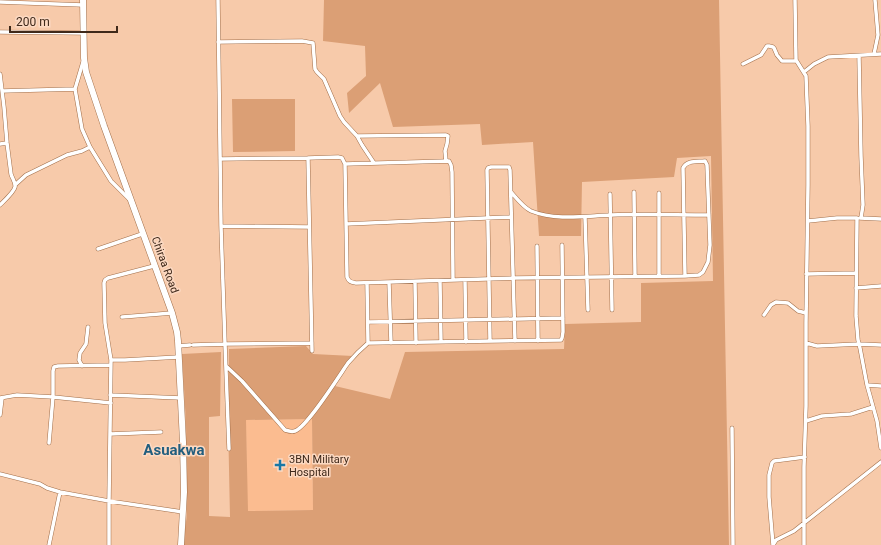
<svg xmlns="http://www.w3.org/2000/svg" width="881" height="545" viewBox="0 0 881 545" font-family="Roboto,sans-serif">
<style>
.built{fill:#fbbc90}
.green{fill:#db9f75;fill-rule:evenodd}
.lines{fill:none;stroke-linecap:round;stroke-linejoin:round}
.minor-casing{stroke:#a26f4a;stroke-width:4.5}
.trunk-casing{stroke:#a26f4a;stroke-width:7}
.minor{stroke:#fff;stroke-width:3.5}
.trunk{stroke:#fff;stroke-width:6}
.poi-dot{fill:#1977a5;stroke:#fcd9c2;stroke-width:1.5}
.labels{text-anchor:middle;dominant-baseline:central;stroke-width:3;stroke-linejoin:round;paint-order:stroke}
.street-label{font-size:11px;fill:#3f291a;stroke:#fcd9c2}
.poi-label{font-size:11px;fill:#3f291a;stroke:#fcd9c2;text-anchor:start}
.district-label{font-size:15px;font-weight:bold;fill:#225e7e;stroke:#fcd9c2}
</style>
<rect width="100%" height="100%" fill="#f7caaa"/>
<!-- built -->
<path class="built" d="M312 419 313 510 247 511 246 420Z"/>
<!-- green -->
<path class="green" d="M324 0H719L729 545H183L187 514 186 424 182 354 221 352 220 416 209 417V516L230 517 228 420 229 349 306 346 313 354 353 356 335 386 390 399 405 352 564 349 565 324 641 322V283L713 281 711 156 677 158 674 177 582 182 581 236H539L533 142 482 145 480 124 393 127 380 83 349 113 347 93 366 76 365 46 323 41ZM312 419 313 510 248 511 246 420Z
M232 99H295V151L233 152Z"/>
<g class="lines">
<!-- minor casing -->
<g class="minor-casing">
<path id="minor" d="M795 0 796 60 806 76 808 126V185L806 323V406L804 467V545
M0 2 83 5
M0 32 83 33
M218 42 302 41 313 43 315 69 317 72 324 79 340 116 344 122 357 136 362 145 374 163
M874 54 878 35 875 0
M859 56 861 156 863 205 861 218
M83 62 75 89 82 129 90 147 111 181 129 199
M743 64 761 55 767 46H769L773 47 774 48 777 55 782 61H796
M804 72 814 64 828 57 881 54
M0 74 4 107 7 143 11 174C12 178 16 183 15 187 14 192 4 201 0 205
M2 91 75 89
M357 136 446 135 448 136 447 144 445 151 446 161
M0 144 7 143
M308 158 338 157 342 158 345 164 347 277C349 282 351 282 356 283L514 278 685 276 699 275 703 272 708 262 710 245 707 165 705 161C697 162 687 160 683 168L685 276
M220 159 308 158 312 351
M345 164 449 161 451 165 452 172 453 280
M15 185 26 175 67 155 82 151 90 147
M511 192C517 199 523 207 531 211 556 221 585 216 611 215 643 214 676 215 709 215
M634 192 635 276
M659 193V276
M610 194 612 310
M585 217 588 310
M860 218 881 219
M808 221 837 218H857L856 316 858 340 860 348 867 385 877 421 881 448
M346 224 511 217
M221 226 309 227
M537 246 538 341
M98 249 142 234
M806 274 856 273
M465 280 466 342
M440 281 441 342
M389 282 391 343
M415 282 416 343
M367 283 368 343
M856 288 881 286
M764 315 771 305 776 302 788 303 798 311 806 313
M122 317 172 313
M368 322 563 318
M490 341 487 170 488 168 491 167H509L510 170 515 341
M806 343 817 346 859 344 881 345
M193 345 225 344 221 226 218 0
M178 346 190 345
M111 360H125L179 357
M110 365 58 366 54 367 53 371V397L111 403
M82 366 79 360 80 353 86 344 88 327
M226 366 242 381 285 430C288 431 292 432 295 431 307 427 339 376 348 363 354 356 361 349 368 343L561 340 562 338 563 332 562 245
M867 385 881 386
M110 395 181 398
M0 398 17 395 53 397 49 443
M0 415 2 398
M806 421 822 416 851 414 873 407
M732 428 733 545
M110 434 161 432
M229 449 225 344 312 343
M0 474 40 484 47 488 60 492 109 501 183 512
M49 545 60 492
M109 545V501L111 360 105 323 104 283 105 280 108 278 154 266
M773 545 776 540 794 531 804 523 881 462
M773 545 769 497V475L772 463 774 461 805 457"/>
</g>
<!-- trunk casing -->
<g class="trunk-casing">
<path id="trunk" d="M83 0 84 58 86 72 104 126 172 313 177 332 178 341 183 442 184 492 181 545"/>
</g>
<!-- minor -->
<use href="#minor" class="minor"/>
<!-- trunk -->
<use href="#trunk" class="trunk"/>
</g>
<!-- markers -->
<path class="poi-dot" d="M278 459h4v4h4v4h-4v4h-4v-4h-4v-4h4z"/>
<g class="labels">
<!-- street labels -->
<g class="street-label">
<text transform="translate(165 265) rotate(70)">Chiraa Road</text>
</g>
<!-- poi labels -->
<g class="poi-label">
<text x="289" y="459">3BN Military<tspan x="289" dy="13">Hospital</tspan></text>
</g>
<!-- district labels -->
<g class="district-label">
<text x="174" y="450">Asuakwa</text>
</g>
</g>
<!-- scale -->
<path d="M10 26v6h107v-6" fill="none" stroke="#3f291a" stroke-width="2"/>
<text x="16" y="26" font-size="12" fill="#3f291a" stroke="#fcd9c2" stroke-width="3" paint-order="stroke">200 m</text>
</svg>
